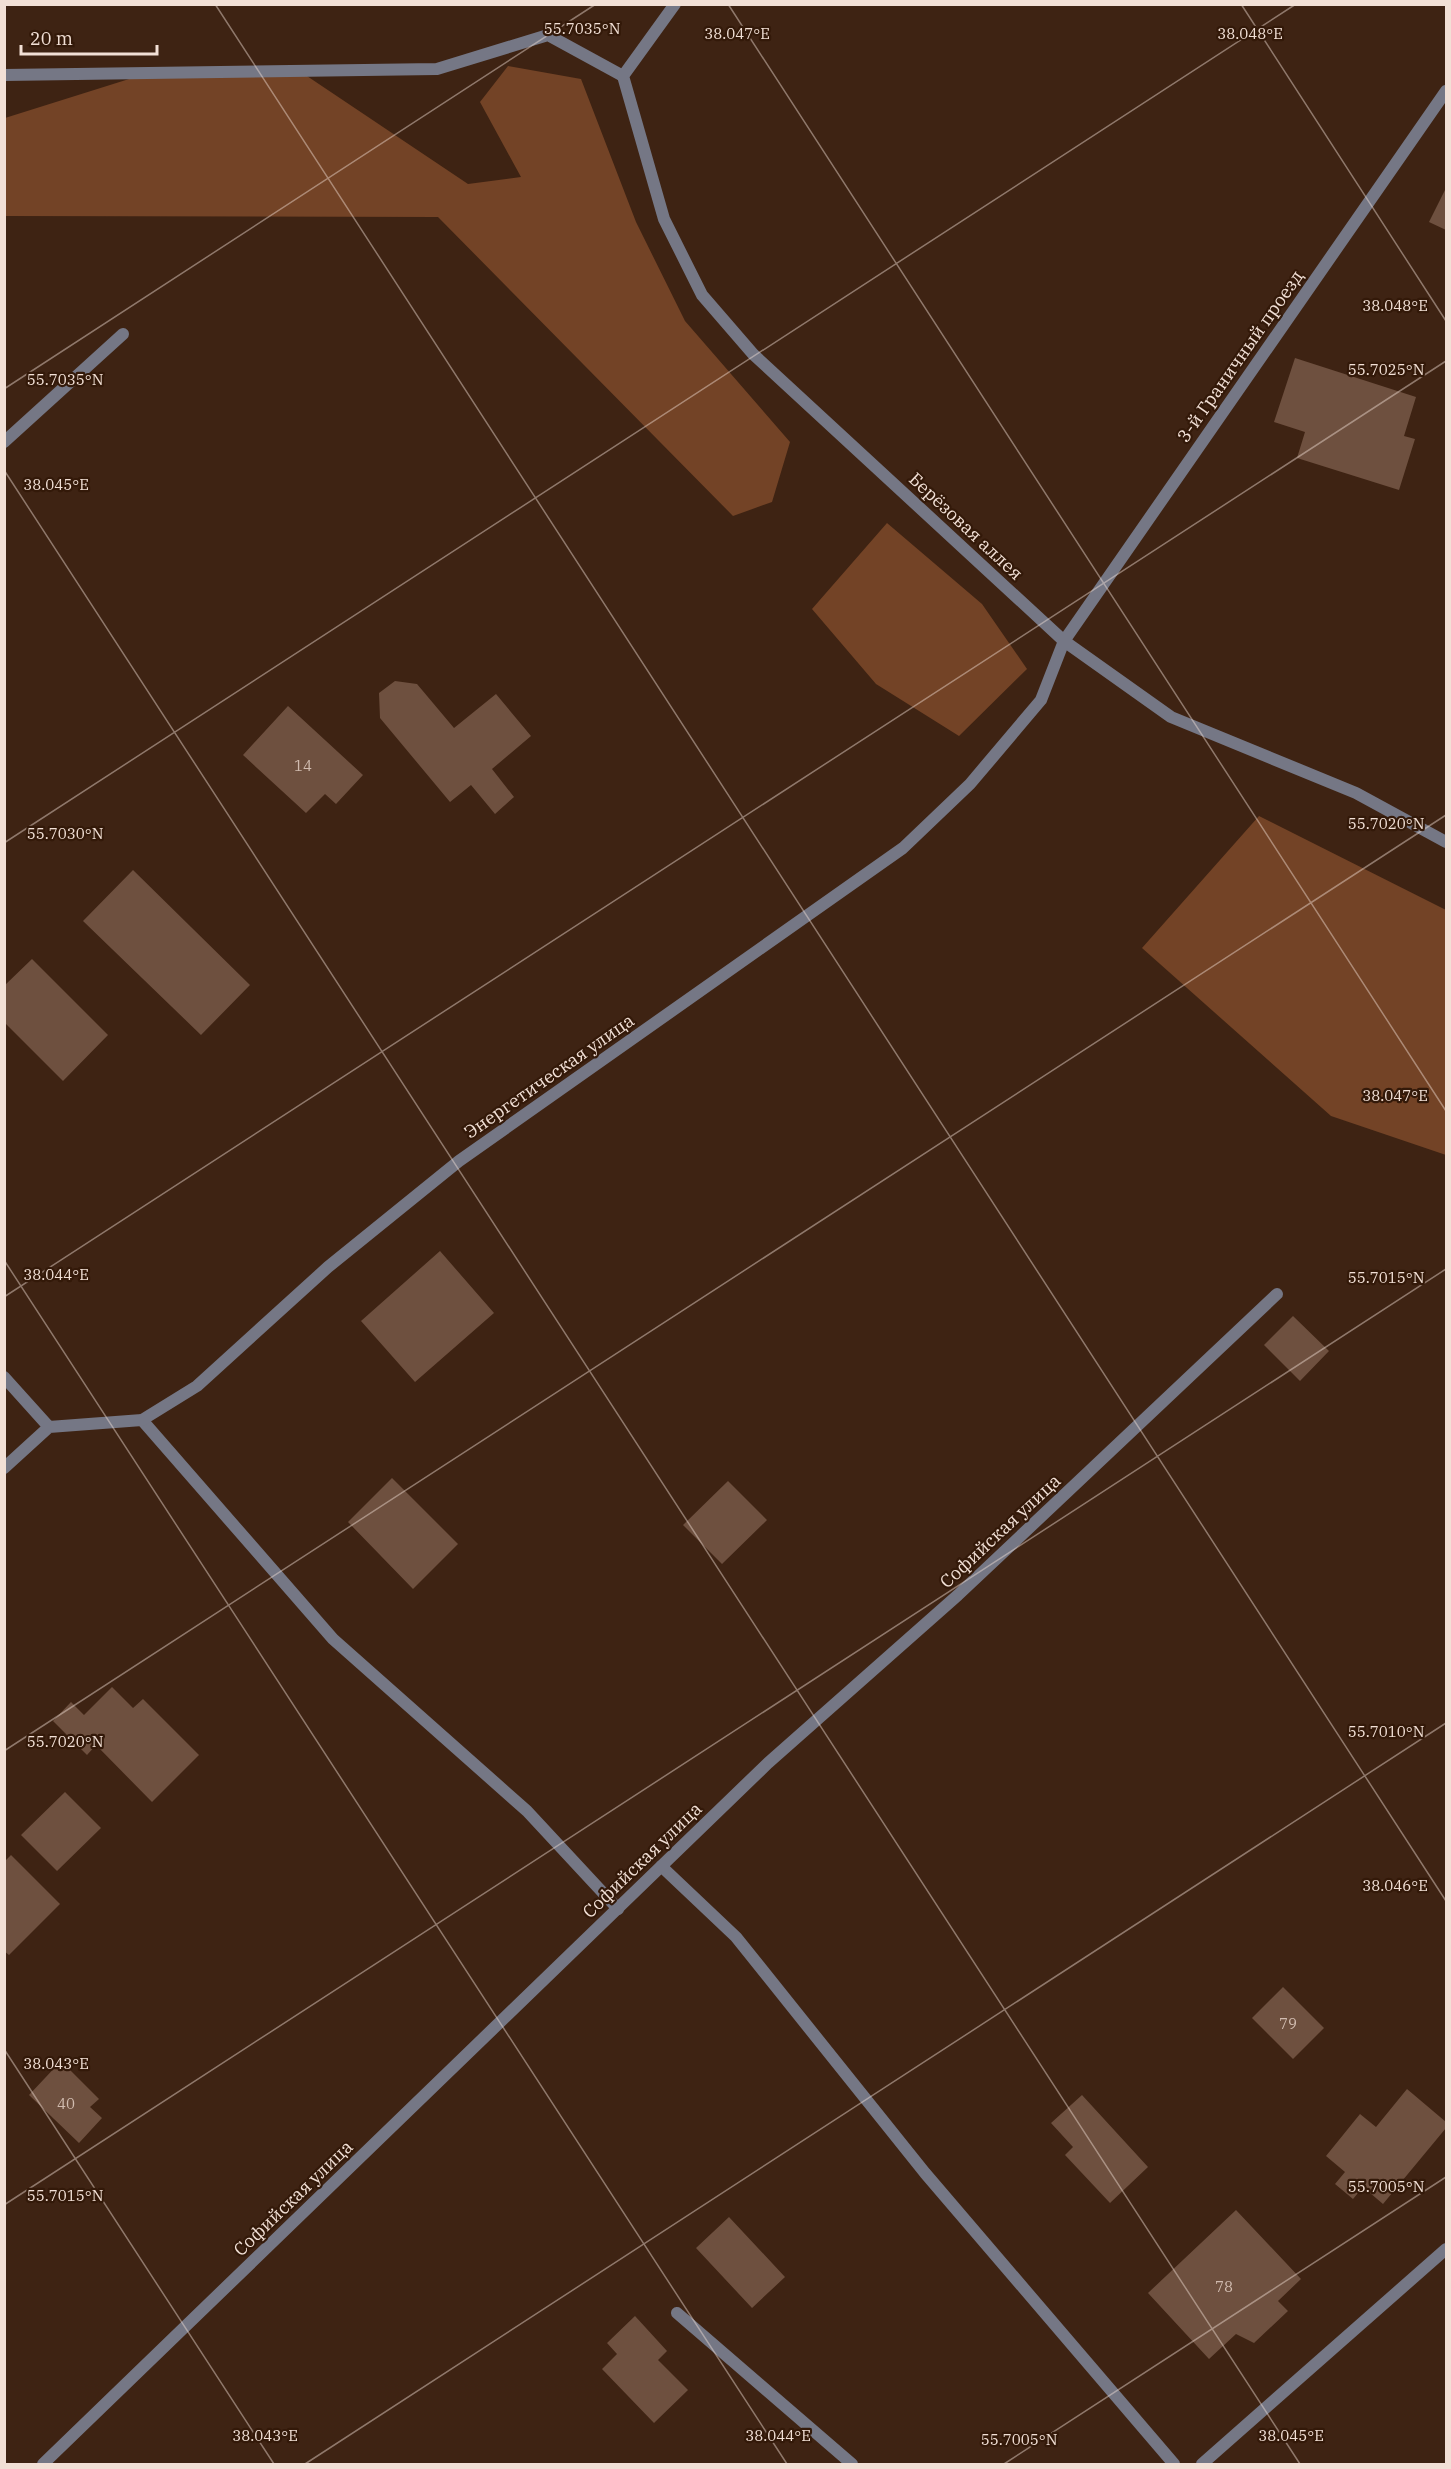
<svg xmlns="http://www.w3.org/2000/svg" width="1451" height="2469" viewBox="0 0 1451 2469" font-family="'IBM Plex Serif',serif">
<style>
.green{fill:#734326}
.building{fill:#6e503f}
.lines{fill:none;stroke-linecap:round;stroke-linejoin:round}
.service{stroke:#757785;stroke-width:12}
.minor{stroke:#757785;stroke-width:12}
.ticks{fill:none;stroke:#f2e0d6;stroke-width:1.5;stroke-opacity:0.45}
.labels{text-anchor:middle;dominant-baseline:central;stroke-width:4.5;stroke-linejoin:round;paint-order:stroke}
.number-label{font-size:15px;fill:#d1bcb0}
.street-label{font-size:18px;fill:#f2e0d6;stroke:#331909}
.ticks-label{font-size:15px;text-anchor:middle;fill:#f2e0d6;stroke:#331909;stroke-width:4.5;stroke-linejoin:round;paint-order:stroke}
</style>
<rect width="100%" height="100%" fill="#3e2313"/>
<!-- green -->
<path class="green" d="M508 66 581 79 636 222 685 321 790 442 772 502 733 516 438 217 5 216V118L145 74 295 68 468 184 521 177 480 102Z
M887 523 982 604 1027 669 959 736 876 684 812 609Z
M1259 816 1446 910V1155L1331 1116 1142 948Z"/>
<!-- building -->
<path class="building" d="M1446 188V230L1429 222Z
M1295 358 1416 397 1404 436 1415 439 1399 490 1297 458 1305 432 1274 422Z
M395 681 417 684 454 728 496 694 531 736 492 769 514 797 495 814 471 785 450 802 380 718 379 693Z
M288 706 363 775 336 804 325 794 306 813 243 755Z
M133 870 250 985 201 1035 83 921Z
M32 959 108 1035 63 1081 4 1022V986Z
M440 1251 494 1313 415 1382 361 1321Z
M1293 1316 1329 1351 1300 1381 1264 1345Z
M392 1478 458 1544 413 1589 348 1522Z
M728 1481 767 1520 722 1564 683 1525Z
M112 1687 133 1708 143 1699 199 1755 152 1802 96 1745 87 1755 53 1721 71 1702 84 1715Z
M65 1792 101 1828 57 1871 21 1835Z
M11 1855 60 1904 9 1955 4 1951V1862Z
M1283 1987 1324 2028 1293 2059 1252 2018Z
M61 2061 99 2099 90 2107 102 2118 79 2143 29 2095Z
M1407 2089 1446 2122V2128L1383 2204 1363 2187 1353 2199 1335 2184 1345 2172 1326 2156 1360 2114 1376 2127Z
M1082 2095 1148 2167 1110 2203 1065 2155 1073 2147 1051 2123Z
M1236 2210 1301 2279 1278 2301 1288 2311 1254 2343 1236 2334 1209 2359 1148 2293Z
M729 2217 785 2277 752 2308 696 2248Z
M635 2316 667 2351 658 2360 688 2390 654 2423 602 2369 617 2354 607 2343Z"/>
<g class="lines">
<!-- service -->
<path class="service" d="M4 75 437 69 548 35 623 76
M4 442 123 334
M142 1420 333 1639 527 1811 618 1909
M677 2313 852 2464"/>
<!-- minor -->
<path class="minor" d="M675 4 623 76 664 219 702 295 753 354 1064 641 1171 717 1356 793 1446 842
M4 1377 49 1427
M4 1468 49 1427 142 1420 197 1386 328 1267 459 1161 903 848 970 784 1041 700 1064 641 1446 91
M661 1866 736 1937 925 2173 1174 2464
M43 2464 768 1763 958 1595 1277 1294
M1202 2464 1446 2249"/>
</g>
<!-- ticks -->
<path class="ticks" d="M215 4 1446 1901M728 4 1446 1111M1241 4 1446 321M4 389 596 4M4 470 1300 2464M4 843 1296 4M4 1260 787 2464M4 1297 1446 361M4 1751 1446 815M4 2049 274 2464M4 2205 1446 1269M305 2464 1446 1723M1004 2464 1446 2177"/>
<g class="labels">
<!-- number labels -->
<g class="number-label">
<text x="303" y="765">14</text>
<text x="1288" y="2023">79</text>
<text x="66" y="2103">40</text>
<text x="1224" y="2286">78</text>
</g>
<!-- street labels -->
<g class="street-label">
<text transform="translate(1240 356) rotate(-55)">3-й Граничный проезд</text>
<text transform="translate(966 526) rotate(43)">Берёзовая аллея</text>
<text transform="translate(549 1076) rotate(-35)">Энергетическая улица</text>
<text transform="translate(1000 1531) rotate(-43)">Софийская улица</text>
<text transform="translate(642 1860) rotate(-44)">Софийская улица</text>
<text transform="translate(293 2198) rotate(-44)">Софийская улица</text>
</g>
</g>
<g class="ticks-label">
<text x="582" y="34">55.7035°N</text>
<text x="737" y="39">38.047°E</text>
<text x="1250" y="39">38.048°E</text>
<text x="1395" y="311">38.048°E</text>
<text x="1386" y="375">55.7025°N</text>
<text x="65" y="385">55.7035°N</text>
<text x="56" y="490">38.045°E</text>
<text x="1386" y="829">55.7020°N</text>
<text x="65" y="839">55.7030°N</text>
<text x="1395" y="1101">38.047°E</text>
<text x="56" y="1280">38.044°E</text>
<text x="1386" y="1283">55.7015°N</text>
<text x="1386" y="1737">55.7010°N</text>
<text x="65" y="1747">55.7020°N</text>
<text x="1395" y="1891">38.046°E</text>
<text x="56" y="2069">38.043°E</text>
<text x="1386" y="2192">55.7005°N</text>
<text x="65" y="2201">55.7015°N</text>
<text x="265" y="2441">38.043°E</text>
<text x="778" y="2441">38.044°E</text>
<text x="1291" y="2441">38.045°E</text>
<text x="1019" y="2445">55.7005°N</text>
</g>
<!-- border -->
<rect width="1451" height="2469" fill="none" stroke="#f2e0d6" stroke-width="12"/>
<!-- scale -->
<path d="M21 45v9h136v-9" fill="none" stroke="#f2e0d6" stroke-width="3"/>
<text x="30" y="45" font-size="18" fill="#f2e0d6" stroke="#331909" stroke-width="4.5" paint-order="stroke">20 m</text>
</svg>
